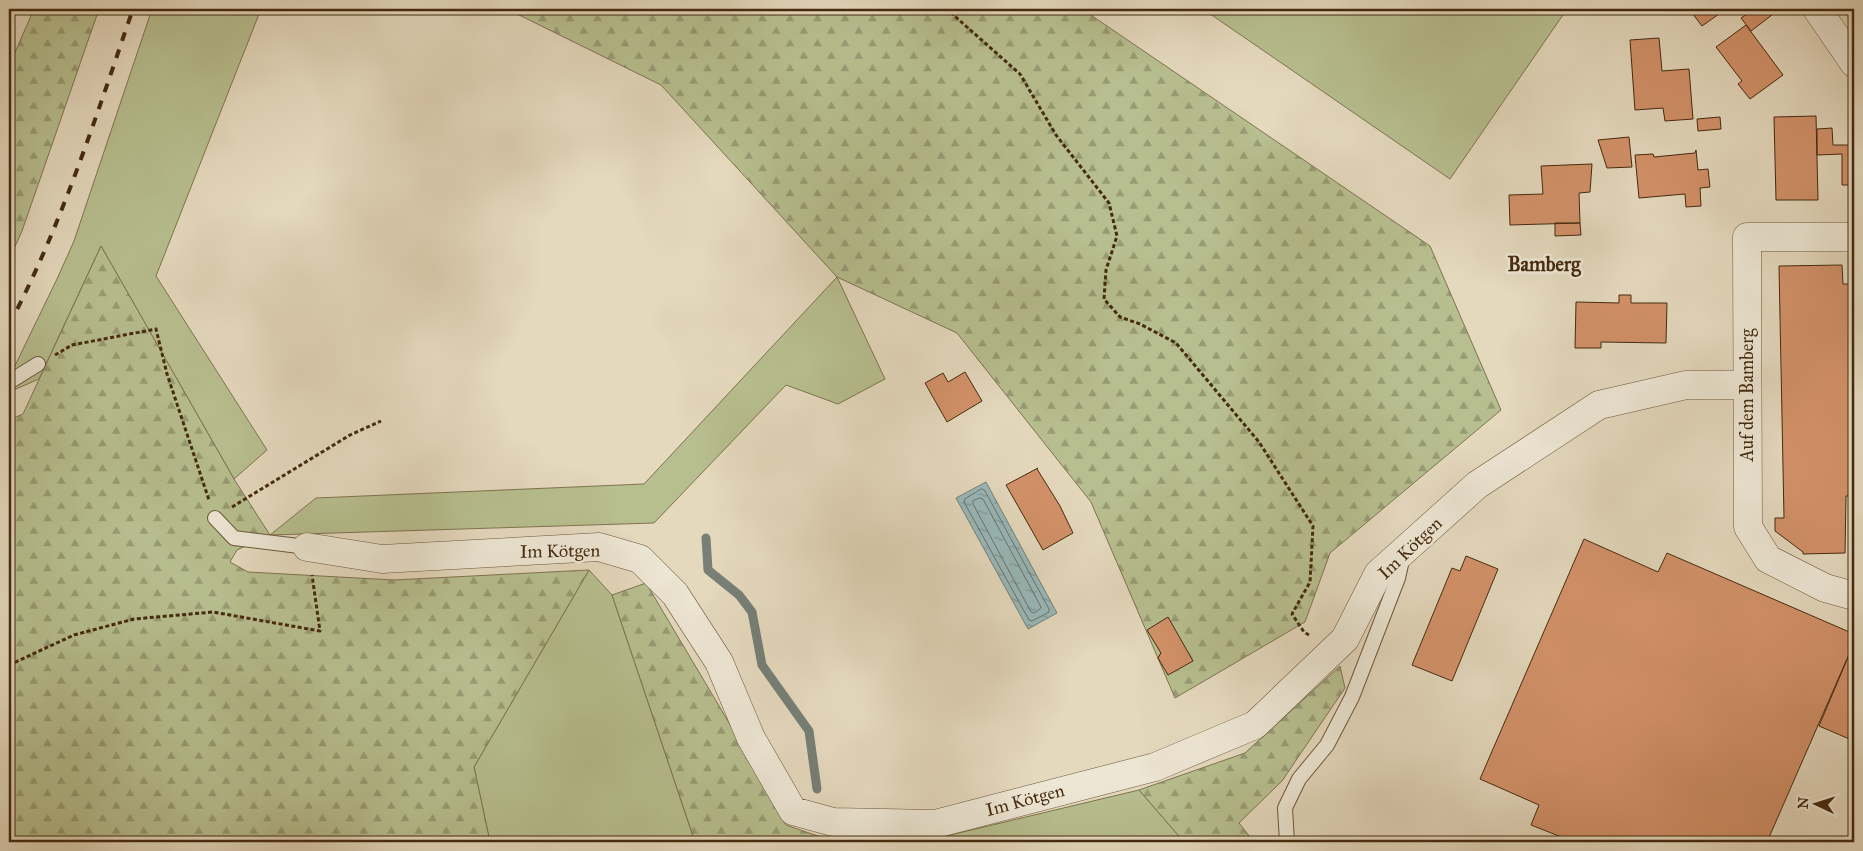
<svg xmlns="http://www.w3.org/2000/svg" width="1863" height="851" viewBox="0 0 1863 851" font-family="'IM FELL Great Primer',serif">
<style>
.grass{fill:#b7be8f;stroke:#7e744f}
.forest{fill:url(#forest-firs);stroke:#7e744f}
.water{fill:url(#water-ripples);stroke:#777f76}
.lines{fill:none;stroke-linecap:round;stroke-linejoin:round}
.shore{stroke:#6e7164;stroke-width:1}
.stream{stroke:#777f76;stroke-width:9}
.building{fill:#d29169;stroke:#452a0f}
.lane-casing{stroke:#6d563a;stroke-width:16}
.street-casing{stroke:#6d563a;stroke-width:29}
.path{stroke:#452a0f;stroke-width:3;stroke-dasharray:4 2.5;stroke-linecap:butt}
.lane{stroke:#ede6d4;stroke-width:14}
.street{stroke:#ede6d4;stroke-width:28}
.rail{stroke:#452a0f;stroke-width:4;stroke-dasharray:9 9;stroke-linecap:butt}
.labels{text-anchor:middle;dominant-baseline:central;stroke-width:5;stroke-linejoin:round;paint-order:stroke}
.street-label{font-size:18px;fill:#452a0f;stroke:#ede6d4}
.quarter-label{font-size:20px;font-weight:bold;fill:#452a0f;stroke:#ede6d4}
</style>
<defs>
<pattern id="forest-firs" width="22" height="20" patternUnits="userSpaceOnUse" patternTransform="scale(1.25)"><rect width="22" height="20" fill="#b7be8f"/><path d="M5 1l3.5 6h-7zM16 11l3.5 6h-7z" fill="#979b73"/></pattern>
<pattern id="water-ripples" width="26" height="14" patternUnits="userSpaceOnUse" patternTransform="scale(1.25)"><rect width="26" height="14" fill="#98b8ba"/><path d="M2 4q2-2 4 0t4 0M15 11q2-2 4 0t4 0" fill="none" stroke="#7e9696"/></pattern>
</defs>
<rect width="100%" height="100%" fill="#e4d8bd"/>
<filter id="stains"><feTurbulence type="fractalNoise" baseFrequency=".004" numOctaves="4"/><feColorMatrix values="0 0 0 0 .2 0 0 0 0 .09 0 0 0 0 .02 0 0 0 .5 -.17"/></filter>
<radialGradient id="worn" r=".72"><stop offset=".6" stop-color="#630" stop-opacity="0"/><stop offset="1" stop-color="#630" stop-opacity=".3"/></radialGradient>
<!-- grass -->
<path class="grass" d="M152 9H261L156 276 267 450 234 479 101 246 39 379 9 392V378L57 279 74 241Z
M1203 9H1567L1450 179Z
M837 277 885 379 838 404 786 385 654 523 270 535 316 498 644 484Z
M589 570 612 595 695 842H490L474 767Z
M1139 790 1184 842H921Z"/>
<!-- forest -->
<path class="forest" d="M34 9H99L22 231 9 260V66Z
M507 9H1082L1430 246 1501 410 1330 553 1305 622 1175 698 1091 502 957 333 837 277 661 85Z
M101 246 234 479 270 535 237 550 230 562 248 572 394 580 589 570 474 767 490 842H9V420L23 414Z
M646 583 744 748 786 825 835 842H695L612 595Z
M1340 666 1345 688 1282 781 1239 823 1254 842H1184L1139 790 1245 753Z"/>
<!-- water -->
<path class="water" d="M986 482 1057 613 1028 629 956 498Z"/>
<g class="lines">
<!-- shore -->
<path class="shore" d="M982 489 985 491 1049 609V612L1032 621 1029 620 964 502 965 499Z
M980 498 983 499 1041 607 1040 609 1034 613 1031 612 973 504V501Z"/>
<!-- stream -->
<path class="stream" d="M706 538 708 570 739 595 752 612 762 665 809 731 817 789"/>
</g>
<!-- building -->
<path class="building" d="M1689 9H1726L1702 26Z
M1754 9H1768L1772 15 1751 31 1741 18Z
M1746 25 1783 75 1750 99 1738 84 1742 81 1716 47Z
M1659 38 1662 71 1689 69 1693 119 1665 121 1663 108 1635 110 1630 40Z
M1816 116 1818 200H1776L1774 117Z
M1720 117 1721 129 1698 131 1697 119Z
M1832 128 1833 145H1854V191H1850V185H1842V154L1817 155V129Z
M1629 137 1632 167 1607 168 1598 140Z
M1696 150 1698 170 1708 169 1710 187 1700 188 1701 206 1686 207 1685 194 1639 198 1635 155 1653 154 1654 157 1695 153Z
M1592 164 1590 192 1579 193 1580 223 1510 225 1509 195 1543 194 1541 166Z
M1555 223H1580L1581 235 1555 236Z
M1842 265 1843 284H1854V496H1846L1845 553 1803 554V552L1775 531V518H1784L1779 266Z
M1619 295H1631V303H1667L1666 343 1601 342V348H1575L1576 302 1619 303Z
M965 372 982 401 947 422 925 383 943 373 948 382Z
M1038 468 1037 469 1060 506 1073 533 1043 550 1006 485Z
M1584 539 1658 572 1667 553 1854 634V643L1767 842H1574L1531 825 1539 805 1480 779Z
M1466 556 1498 569 1452 681 1412 665 1452 568 1460 571Z
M1168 617 1193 661 1168 675 1158 658 1161 653 1147 630Z
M1854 643V741L1819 726Z"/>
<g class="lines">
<!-- lane casing -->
<g class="lane-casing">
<path id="lane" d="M9 382 38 364
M215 518 234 538 307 547
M1287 842 1285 808 1299 779 1327 745 1352 697 1398 578 1403 556"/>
</g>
<!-- street casing -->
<g class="street-casing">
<path id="street" d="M1817 9 1854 63
M1854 237H1747L1748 527 1768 559 1825 588 1854 596
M307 547 382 559 599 547 640 559 675 594 719 662 751 738 793 811 833 822 935 824 1155 767 1255 725 1345 639 1378 574 1477 485 1599 405 1686 385H1747"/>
</g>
<!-- path -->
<path class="path" d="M938 9 950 12 1020 74 1056 135 1109 203 1117 236 1106 270 1104 299 1120 317 1140 324 1176 343 1259 442 1313 526 1310 582 1292 614 1304 632 1309 635
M55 355 72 345 156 329 167 374 209 500
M232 507 350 435 381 421
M9 665 74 635 134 619 213 612 320 631 312 575"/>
<!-- lane -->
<use href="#lane" class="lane"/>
<!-- street -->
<use href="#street" class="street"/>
<!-- rail -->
<path class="rail" d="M9 325C62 225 96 116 133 9"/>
</g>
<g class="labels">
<!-- street labels -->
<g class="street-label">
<text transform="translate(1747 395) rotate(-90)">Auf dem Bamberg</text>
<text transform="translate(1410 548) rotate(-44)">Im Kötgen</text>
<text transform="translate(560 551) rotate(-1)">Im Kötgen</text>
<text transform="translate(1025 800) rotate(-15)">Im Kötgen</text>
</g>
<!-- quarter labels -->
<g class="quarter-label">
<text x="1544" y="264">Bamberg</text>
</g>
</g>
<!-- margin -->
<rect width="1863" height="851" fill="none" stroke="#e4d8bd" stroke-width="30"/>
<rect x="10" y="10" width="1843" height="831" fill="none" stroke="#452a0f" stroke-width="2.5"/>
<rect x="15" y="15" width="1833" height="821" fill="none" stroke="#452a0f"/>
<!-- north arrow -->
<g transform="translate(1816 804) rotate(274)" stroke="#ede6d4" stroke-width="4" paint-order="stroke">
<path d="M0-4L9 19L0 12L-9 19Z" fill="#452a0f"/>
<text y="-8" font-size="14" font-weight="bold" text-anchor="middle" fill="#452a0f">N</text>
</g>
<rect width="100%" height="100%" filter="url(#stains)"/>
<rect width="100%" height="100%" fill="url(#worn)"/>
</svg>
